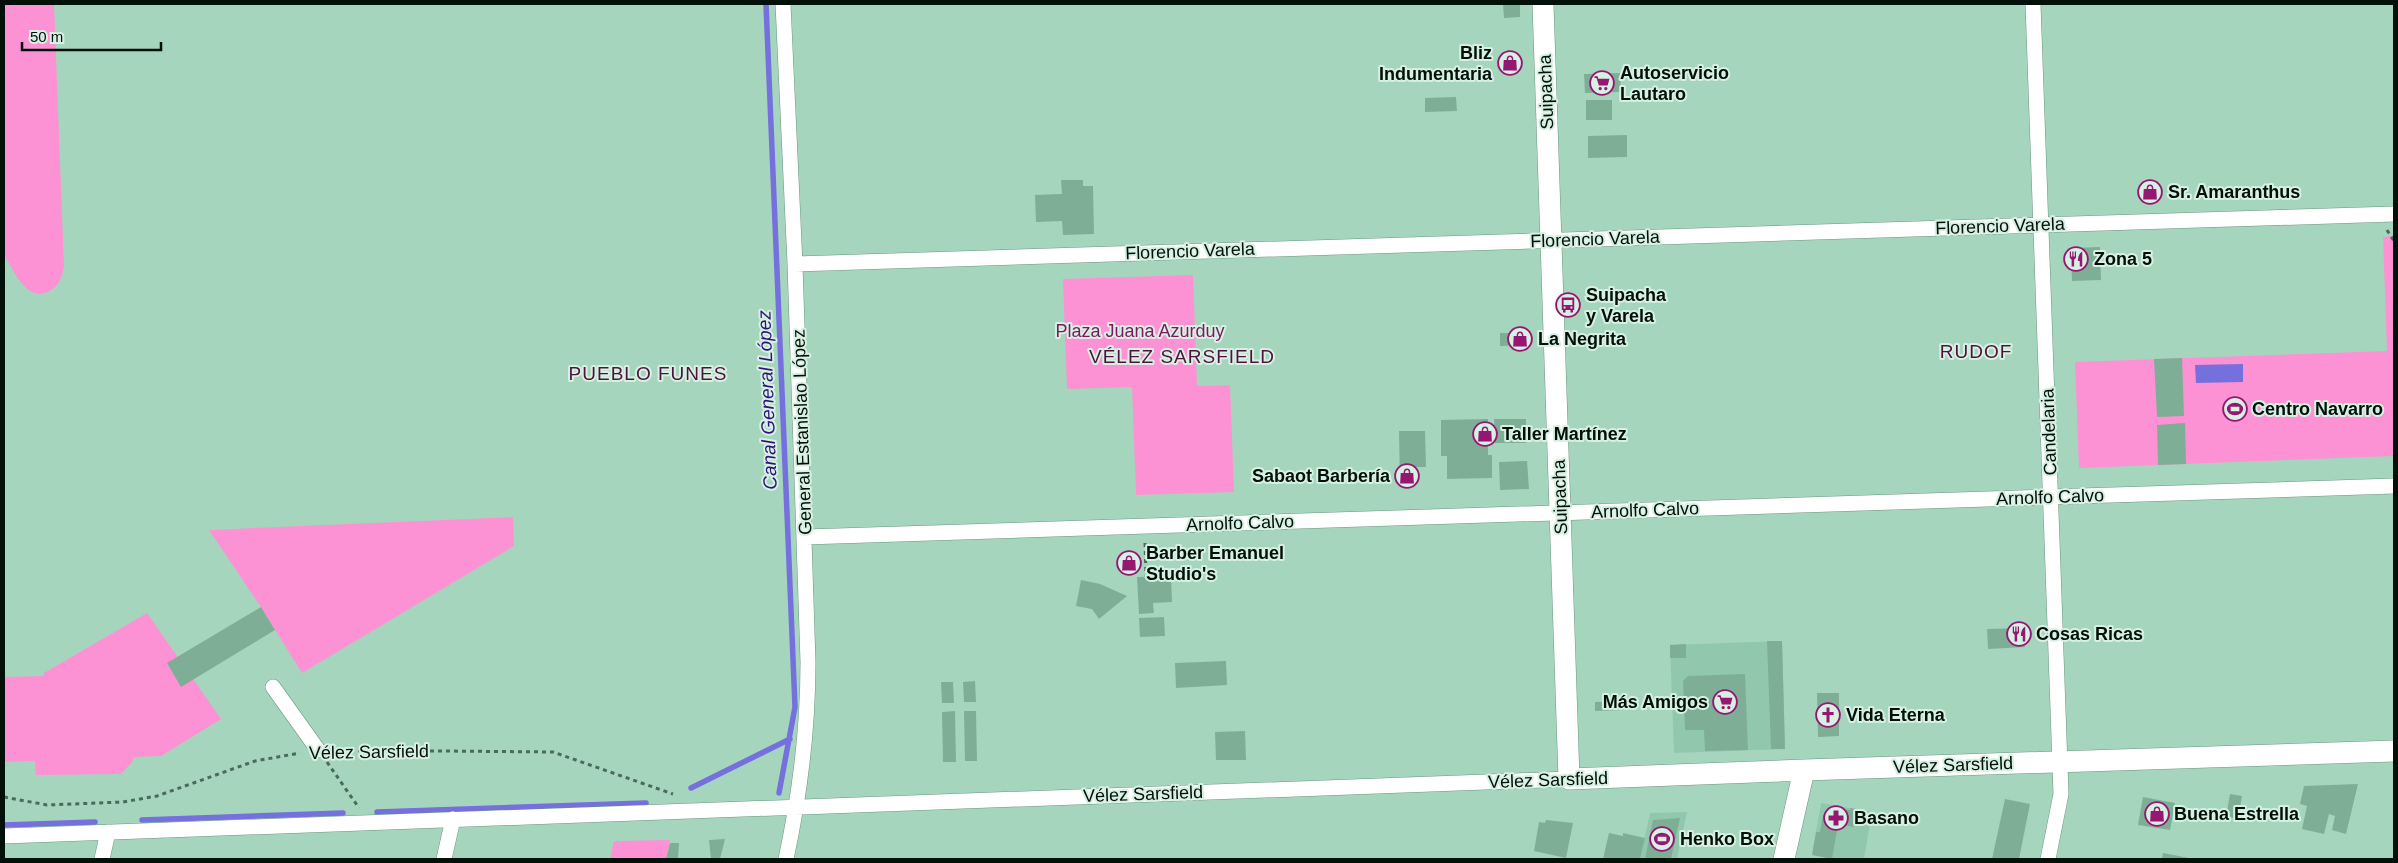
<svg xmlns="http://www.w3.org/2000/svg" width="2398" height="863" viewBox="0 0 2398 863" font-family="Helvetica,sans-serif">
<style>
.built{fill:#91c8ad}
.green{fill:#fc92d4}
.water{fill:#766fde}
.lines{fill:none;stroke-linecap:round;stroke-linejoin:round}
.stream{stroke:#766fde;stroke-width:5.5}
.building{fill:#7fae97}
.street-casing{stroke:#699780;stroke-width:16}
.secondary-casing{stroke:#699780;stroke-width:22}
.path{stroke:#4b6a5a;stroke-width:3;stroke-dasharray:4 4;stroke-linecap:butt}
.street{stroke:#fff;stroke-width:15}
.secondary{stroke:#fff;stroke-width:21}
.labels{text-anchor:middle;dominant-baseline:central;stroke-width:4;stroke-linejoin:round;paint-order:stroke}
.poi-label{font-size:18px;font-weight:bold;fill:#011109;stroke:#d8f0e3;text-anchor:start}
.street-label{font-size:18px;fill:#011109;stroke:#d8f0e3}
.park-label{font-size:18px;fill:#7d175f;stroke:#d8f0e3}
.neighbourhood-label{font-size:19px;letter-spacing:1px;fill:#4e133b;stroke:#d8f0e3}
.water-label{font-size:19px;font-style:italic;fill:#2b1478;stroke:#d8f0e3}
</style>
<rect width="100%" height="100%" fill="#a5d6bd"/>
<!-- built -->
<path class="built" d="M1782 641 1785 749 1674 753 1670 645Z
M1821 803 1872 812 1864 859H1836L1812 855Z
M1687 812 1677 859H1640L1650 813Z"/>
<!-- green -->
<path class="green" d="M4 4H54L64 266C62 277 60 284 51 290 27 305 14 271 4 254Z
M2394 236V456L2079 468 2075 362 2387 351 2383 237Z
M1193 275 1197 386 1230 385 1234 492 1136 495 1132 387 1067 389 1063 279Z
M513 517 514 546 302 673 261 607 209 530Z
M147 613 221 719 161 756 133 757V761L121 774 36 775 35 761 4 762V677L44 676V673Z
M670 840 666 859H610L614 841Z"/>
<!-- water -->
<path class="water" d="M2243 364V382L2196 383 2195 365Z"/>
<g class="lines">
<!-- stream -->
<path class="stream" d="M766 4 795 707 779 793
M691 788 790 739
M377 812 646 803
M142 820 343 813
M4 825 95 822"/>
</g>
<!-- building -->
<path class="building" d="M1503 4H1520V17L1504 18Z
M1620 73 1621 92 1585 93 1584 74Z
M1456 97 1457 111 1425 112V98Z
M1586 100H1612V120H1586Z
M1627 135V157L1588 158V136Z
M1061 180H1083V186H1093L1094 234 1063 235 1062 221 1036 222 1035 195 1062 194Z
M2100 247 2101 280 2072 281 2071 248Z
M1500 333H1526V345L1500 346Z
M2182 358 2184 416 2157 417 2154 359Z
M1488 419V455H1492V478L1447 479V456H1441V420Z
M1494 419H1526V443H1495Z
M2185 423 2186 464 2158 465 2157 425Z
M1399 431H1425L1426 467H1415V483H1400Z
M1527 461 1529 489 1500 490 1499 462Z
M1122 555H1137V571L1122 572Z
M1171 576 1172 602 1153 603 1154 613 1139 614 1137 577Z
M1081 580 1100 584 1127 596 1099 619 1092 609 1076 606Z
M261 607 275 630 181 687 167 663Z
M1164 617 1165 636 1140 637 1139 618Z
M2024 628 2025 647 1988 649 1987 629Z
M1767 641H1782L1785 749H1771Z
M1686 644V658H1670V645Z
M1226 661 1227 685 1176 688 1175 663Z
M1745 674 1748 750 1705 751 1704 730H1685L1683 681 1688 676Z
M975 681 976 702H964L963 682Z
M941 682H953L954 703H942Z
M1817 693H1839V736L1818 737Z
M1624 701V710L1595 711V702Z
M955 711 956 762H943L942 712Z
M964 711H976L977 761H965Z
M1245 731 1246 760H1216L1215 732Z
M2358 784 2346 834 2332 830 2335 816 2329 814 2324 834 2302 829 2307 806 2300 804 2304 786Z
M2230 794 2242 796 2238 819 2226 817Z
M2143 797 2175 803 2170 830 2138 825Z
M2005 799 2030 804 2019 859H1992Z
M1850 808 1857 809 1854 827 1838 824 1832 859 1812 855 1816 832H1820L1823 815 1831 809 1841 810V809L1850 810Z
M1680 818 1671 859H1645L1653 820Z
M1546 820 1573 823 1566 858 1534 851 1539 822 1545 823Z
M1609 833 1623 836V833L1645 838 1640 859H1603Z
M725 839 720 859H711L709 840Z
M670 843H679L678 859H666Z
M2163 853 2189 858V859H2162Z"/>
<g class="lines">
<!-- street casing -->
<g class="street-casing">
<path id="street" d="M783 4 795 264 808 662C808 729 800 794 786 859
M2033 4 2061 794 2048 859
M795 264 2394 214
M805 537 2394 486
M273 687 318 750
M4 836 1569 779
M102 859 108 832
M444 859 453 819"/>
</g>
<!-- secondary casing -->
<g class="secondary-casing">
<path id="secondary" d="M1543 4 1569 779 1804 770 2394 751
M1784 859 1804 770"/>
</g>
<!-- path -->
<path class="path" d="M2387 230 2394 241
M1145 543 1146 577
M334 750 553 752 673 794
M327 762 359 808
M4 797 47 805 123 802 157 796 255 761 300 753"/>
<!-- street -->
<use href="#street" class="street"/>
<!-- secondary -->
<use href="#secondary" class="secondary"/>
</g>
<!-- icons -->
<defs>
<g id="shop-ring" transform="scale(1.25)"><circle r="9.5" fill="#d8f0e3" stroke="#951771" stroke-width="1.5"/><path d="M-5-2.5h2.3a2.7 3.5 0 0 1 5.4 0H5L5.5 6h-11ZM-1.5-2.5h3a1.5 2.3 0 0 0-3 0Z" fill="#951771"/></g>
<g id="supermarket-ring" transform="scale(1.25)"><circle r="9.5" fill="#d8f0e3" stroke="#951771" stroke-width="1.5"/><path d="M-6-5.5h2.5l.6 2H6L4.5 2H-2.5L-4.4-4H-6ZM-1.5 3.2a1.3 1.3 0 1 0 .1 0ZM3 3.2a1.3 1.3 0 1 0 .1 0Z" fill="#951771"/></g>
<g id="restaurant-ring" transform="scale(1.25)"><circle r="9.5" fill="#d8f0e3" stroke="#951771" stroke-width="1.5"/><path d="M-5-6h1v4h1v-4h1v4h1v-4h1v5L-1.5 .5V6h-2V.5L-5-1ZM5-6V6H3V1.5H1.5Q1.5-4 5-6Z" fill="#951771"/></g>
<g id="bus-ring" transform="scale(1.25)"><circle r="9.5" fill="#d8f0e3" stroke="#951771" stroke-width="1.5"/><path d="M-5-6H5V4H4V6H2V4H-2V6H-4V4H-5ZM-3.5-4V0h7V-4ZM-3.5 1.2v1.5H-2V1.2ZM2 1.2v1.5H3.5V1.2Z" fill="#951771"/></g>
<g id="stadium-ring" transform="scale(1.25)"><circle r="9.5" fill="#d8f0e3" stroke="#951771" stroke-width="1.5"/><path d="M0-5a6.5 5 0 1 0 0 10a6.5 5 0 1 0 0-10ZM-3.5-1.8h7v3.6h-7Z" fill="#951771"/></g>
<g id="church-ring" transform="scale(1.25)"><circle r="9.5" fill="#d8f0e3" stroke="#951771" stroke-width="1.5"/><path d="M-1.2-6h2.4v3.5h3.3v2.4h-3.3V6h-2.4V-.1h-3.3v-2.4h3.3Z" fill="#951771"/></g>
<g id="pharmacy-ring" transform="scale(1.25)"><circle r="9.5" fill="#d8f0e3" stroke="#951771" stroke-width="1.5"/><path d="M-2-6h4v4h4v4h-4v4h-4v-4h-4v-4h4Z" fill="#951771"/></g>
</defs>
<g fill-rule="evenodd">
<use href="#shop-ring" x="1510" y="63"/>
<use href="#supermarket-ring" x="1602" y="83"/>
<use href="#shop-ring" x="2150" y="192"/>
<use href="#restaurant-ring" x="2076" y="259"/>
<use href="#bus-ring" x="1568" y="305"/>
<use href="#shop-ring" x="1520" y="339"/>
<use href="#stadium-ring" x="2235" y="409"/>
<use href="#shop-ring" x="1485" y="434"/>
<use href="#shop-ring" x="1407" y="476"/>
<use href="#shop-ring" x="1129" y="563"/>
<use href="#restaurant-ring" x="2019" y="634"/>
<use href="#supermarket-ring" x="1725" y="702"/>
<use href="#church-ring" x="1828" y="715"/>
<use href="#shop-ring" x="2157" y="814"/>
<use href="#pharmacy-ring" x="1836" y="818"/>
<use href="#stadium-ring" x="1662" y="839"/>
</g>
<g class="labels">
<!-- poi labels -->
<g class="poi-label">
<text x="1492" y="53" text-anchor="end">Bliz<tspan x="1492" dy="21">Indumentaria</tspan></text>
<text x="1620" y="73">Autoservicio<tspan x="1620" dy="21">Lautaro</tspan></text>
<text x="2168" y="192">Sr. Amaranthus</text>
<text x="2094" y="259">Zona 5</text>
<text x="1586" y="295">Suipacha<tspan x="1586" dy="21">y Varela</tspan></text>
<text x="1538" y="339">La Negrita</text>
<text x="2252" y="409">Centro Navarro</text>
<text x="1502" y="434">Taller Martínez</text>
<text x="1390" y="476" text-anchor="end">Sabaot Barbería</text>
<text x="1146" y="553">Barber Emanuel<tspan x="1146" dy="21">Studio's</tspan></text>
<text x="2036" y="634">Cosas Ricas</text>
<text x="1708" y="702" text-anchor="end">Más Amigos</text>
<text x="1846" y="715">Vida Eterna</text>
<text x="2174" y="814">Buena Estrella</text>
<text x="1854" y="818">Basano</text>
<text x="1680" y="839">Henko Box</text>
</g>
<!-- street labels -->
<g class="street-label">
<text transform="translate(1546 92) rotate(-92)">Suipacha</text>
<text transform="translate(2000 226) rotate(-2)">Florencio Varela</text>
<text transform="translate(1595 239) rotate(-2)">Florencio Varela</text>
<text transform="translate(1190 251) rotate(-2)">Florencio Varela</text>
<text transform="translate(802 432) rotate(-92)">General Estanislao López</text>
<text transform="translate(2049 432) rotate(-92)">Candelaria</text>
<text transform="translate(1560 497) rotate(-92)">Suipacha</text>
<text transform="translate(2050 497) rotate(-2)">Arnolfo Calvo</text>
<text transform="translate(1645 510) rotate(-2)">Arnolfo Calvo</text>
<text transform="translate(1240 523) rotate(-2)">Arnolfo Calvo</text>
<text transform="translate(369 752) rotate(-1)">Vélez Sarsfield</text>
<text transform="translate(1953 765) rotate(-2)">Vélez Sarsfield</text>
<text transform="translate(1548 780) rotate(-2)">Vélez Sarsfield</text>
<text transform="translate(1143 794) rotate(-2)">Vélez Sarsfield</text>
</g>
<!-- park labels -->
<g class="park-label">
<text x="1140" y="331">Plaza Juana Azurduy</text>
</g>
<!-- neighbourhood labels -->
<g class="neighbourhood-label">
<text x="1976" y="351">RUDOF</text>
<text x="1182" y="356">VÉLEZ SARSFIELD</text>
<text x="648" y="373">PUEBLO FUNES</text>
</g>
<!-- water labels -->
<g class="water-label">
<text transform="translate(767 400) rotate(-92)">Canal General López</text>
</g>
</g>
<!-- border -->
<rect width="2398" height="863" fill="none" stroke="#011109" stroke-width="10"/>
<!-- scale -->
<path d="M22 42v8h139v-8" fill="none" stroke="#011109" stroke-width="2.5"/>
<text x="30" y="42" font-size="15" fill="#011109" stroke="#d8f0e3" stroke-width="4" paint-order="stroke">50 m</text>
</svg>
